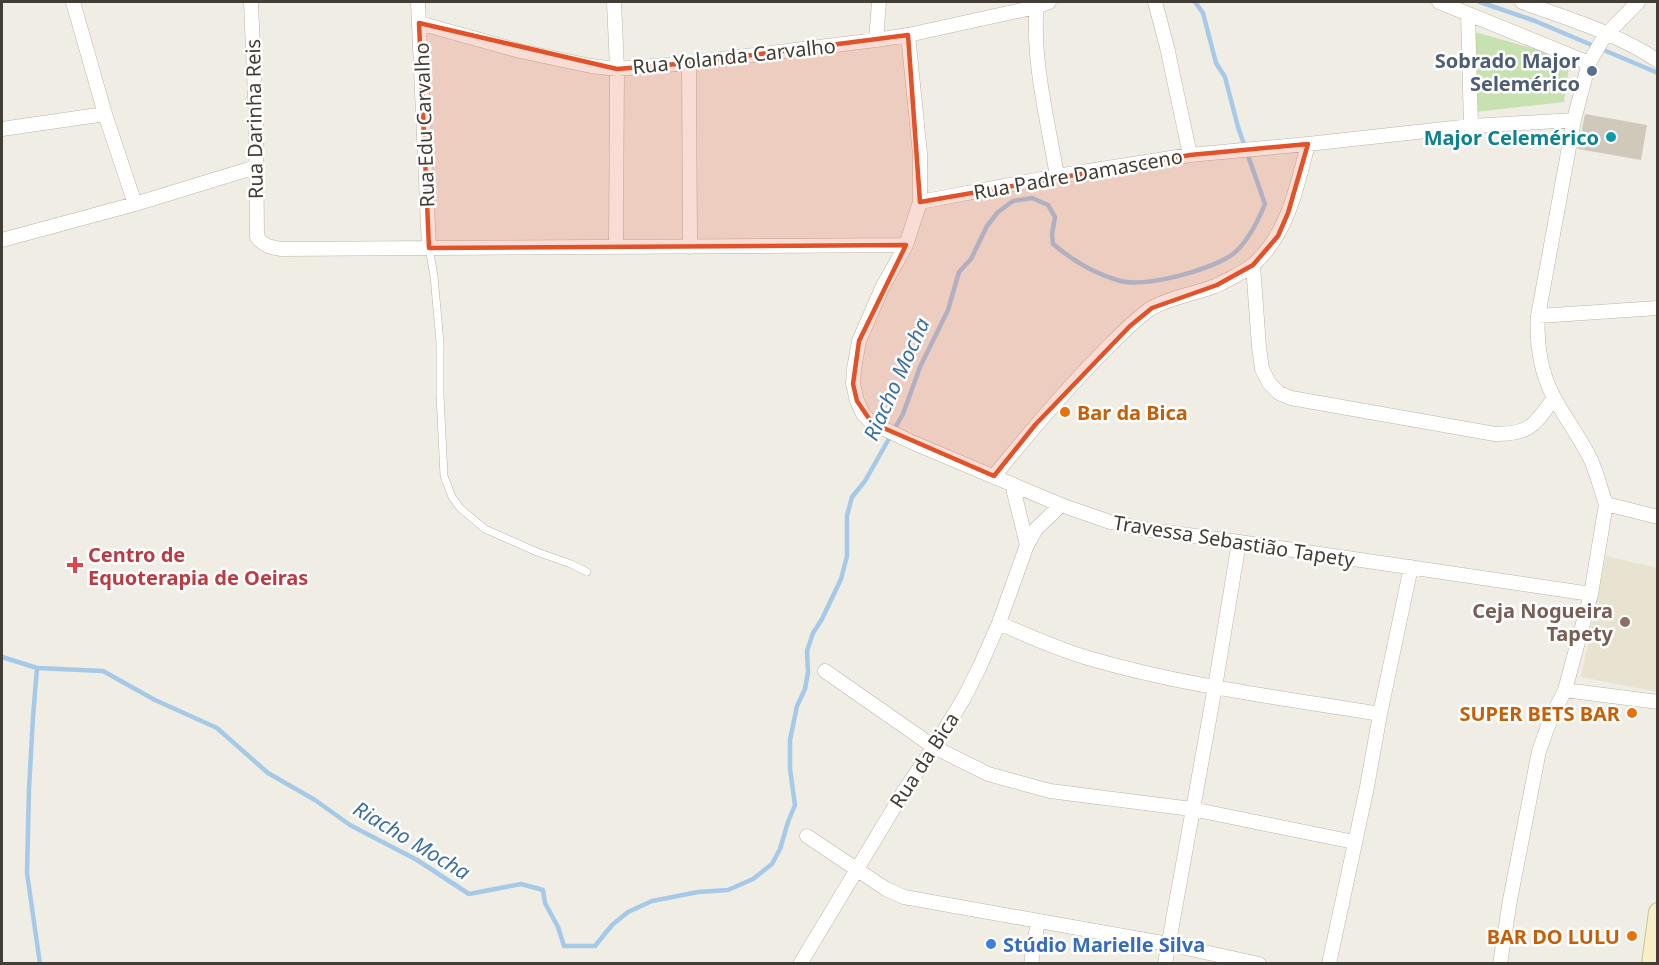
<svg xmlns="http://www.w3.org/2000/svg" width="1659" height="965" viewBox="0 0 1659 965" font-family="'Noto Sans',sans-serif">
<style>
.education{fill:#e8e3d0}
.green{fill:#c8e1b1}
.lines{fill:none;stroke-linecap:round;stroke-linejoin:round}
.stream{stroke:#a6c9e7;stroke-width:4.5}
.building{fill:#d0c9bb}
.lane-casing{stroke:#bab5a8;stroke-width:8}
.street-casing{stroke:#bab5a8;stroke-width:15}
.secondary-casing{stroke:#cbc298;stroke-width:20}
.lane{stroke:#fff;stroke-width:7}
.street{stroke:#fff;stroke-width:14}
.secondary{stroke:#f8efc6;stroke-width:18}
.marked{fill:#e35129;fill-opacity:0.2;stroke:#e35129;stroke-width:4.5;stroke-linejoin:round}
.service-dot{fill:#5c6f8a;stroke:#fff;stroke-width:2}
.culture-dot{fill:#0f9aa8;stroke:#fff;stroke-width:2}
.food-dot{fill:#e8710a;stroke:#fff;stroke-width:2}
.health-dot{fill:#e0444e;stroke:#fff;stroke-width:2}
.education-dot{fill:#8d6e63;stroke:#fff;stroke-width:2}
.shop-dot{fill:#3f7fe0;stroke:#fff;stroke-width:2}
.labels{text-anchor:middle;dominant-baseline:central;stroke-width:5;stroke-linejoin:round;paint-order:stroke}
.street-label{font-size:20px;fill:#423e35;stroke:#fff}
.service-label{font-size:20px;font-weight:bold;fill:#4e5e75;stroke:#fff;text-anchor:end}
.culture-label{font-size:20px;font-weight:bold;fill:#0d838f;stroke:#fff;text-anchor:end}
.food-label{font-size:20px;font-weight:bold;fill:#c56008;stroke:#fff;text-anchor:end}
.health-label{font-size:20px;font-weight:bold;fill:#be3a42;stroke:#fff;text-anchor:start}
.education-label{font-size:20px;font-weight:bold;fill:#785e54;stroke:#fff;text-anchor:end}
.shop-label{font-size:20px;font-weight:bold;fill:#366cbe;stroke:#fff;text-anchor:start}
.water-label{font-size:21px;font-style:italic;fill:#3a6fa1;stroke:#fff}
</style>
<rect width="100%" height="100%" fill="#f0ede5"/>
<!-- education -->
<path class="education" d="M1606 556 1657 568V692L1581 677Z"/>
<!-- green -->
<path class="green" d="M1475 32 1570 59 1564 102 1475 112Z"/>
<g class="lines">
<!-- stream -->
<path class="stream" d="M1480 2 1535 21 1658 73
M2 657 37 668 103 671 155 700 217 728 268 773 315 800 350 825 417 860 469 894 521 884 543 890 545 903 558 927 564 946H595L612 925 628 912 652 901 698 892 728 890 753 879 772 864 780 849 788 822 795 805 790 769V740L797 706 805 689 808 672 807 651 813 633 822 619 841 579 847 556V516L852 497 865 481 903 414 920 367 948 310 959 272 971 259 987 226 998 212 1013 201 1032 198 1048 205 1055 217 1052 234 1053 244C1072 260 1093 273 1117 280 1143 289 1211 270 1233 254 1248 242 1258 221 1265 204L1238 127 1225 77 1216 63 1203 13 1195 2
M37 668 33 717 29 789 27 873 40 964"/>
</g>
<!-- building -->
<path class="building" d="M1585 114 1647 125 1641 160 1578 149Z"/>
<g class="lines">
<!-- lane casing -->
<g class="lane-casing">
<path id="lane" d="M429 248 434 276 440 343V394L444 476 452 497 460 508 485 529 537 552 571 564 587 572"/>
</g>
<!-- street casing -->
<g class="street-casing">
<path id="street" d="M73 2 105 114 135 204
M251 2 256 122 257 237C264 246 270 247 281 249L906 245
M418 2 429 248
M614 2 617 69 616 247
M1037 2C1031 56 1048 122 1057 176
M1155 2 1167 47 1190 155
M1439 2 1589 63
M1522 2C1568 19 1617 33 1658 61
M1638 2 1604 37 1589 63 1574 120 1538 316C1536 344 1541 376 1556 401 1567 421 1581 439 1591 460 1597 474 1601 490 1606 504L1658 517
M1468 14 1471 126
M419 23 520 51 591 66 617 69 689 63 876 40 908 35 1036 7 1049 2
M908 35 920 154V202L906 245 882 288 859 341 854 369 853 384 857 401 863 414 872 423 914 443 1061 505 1110 522 1151 530 1239 542 1591 594
M876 40 879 2
M689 63 690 247
M2 129 105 114
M920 202 1057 176 1190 155 1308 144 1471 126 1574 120
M2 240 135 204 256 167
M1253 265 1259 347 1262 369 1269 383 1279 393 1291 398 1495 434C1531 434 1534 425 1554 398
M1538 316 1658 308
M994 476C1029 433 1064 391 1103 352 1118 337 1133 321 1150 309 1167 298 1195 294 1215 286 1224 282 1248 270 1255 263 1288 232 1297 187 1308 144
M1012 484 1027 545
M999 623C1028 636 1058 649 1088 658 1183 686 1283 698 1380 714
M825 671 934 747 988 774 1050 791 1192 809 1354 842
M1565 690 1658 702
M807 836 886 889 904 897 1168 944 1259 964
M800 964 904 791 934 747 964 698 980 666 999 623 1027 545 1036 529 1061 505
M1031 964 1038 921
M1165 964 1215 687 1239 542
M1329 964 1367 787 1380 714 1411 567
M1500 964 1510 900 1539 751 1551 718 1565 690 1591 594 1606 504"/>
</g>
<!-- secondary casing -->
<g class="secondary-casing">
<path id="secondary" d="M1651 964 1658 912"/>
</g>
<!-- lane -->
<use href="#lane" class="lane"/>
<!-- street -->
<use href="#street" class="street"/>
<!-- secondary -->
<use href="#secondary" class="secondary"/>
</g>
<!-- marked area -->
<path class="marked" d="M419 23 617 69 689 63 908 35 920 202 1190 155 1308 144 1288 213 1278 236 1253 265 1217 285 1152 308 1130 326 1035 425 994 476 872 423 857 401 853 384 859 341 906 245 429 248Z"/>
<!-- markers -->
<circle class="service-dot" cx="1592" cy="71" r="6"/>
<circle class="culture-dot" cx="1611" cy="137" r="6"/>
<g class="food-dot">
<circle cx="1065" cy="412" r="6"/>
<circle cx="1632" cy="713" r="6"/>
<circle cx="1632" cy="936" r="6"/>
</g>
<path class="health-dot" d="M72 556h6v6h6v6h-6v6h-6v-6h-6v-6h6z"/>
<circle class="education-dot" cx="1625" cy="622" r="6"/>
<circle class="shop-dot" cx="991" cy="944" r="6"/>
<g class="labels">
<!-- street labels -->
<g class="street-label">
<text transform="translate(734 56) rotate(-6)">Rua Yolanda Carvalho</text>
<text transform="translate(254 119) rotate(-91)">Rua Darinha Reis</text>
<text transform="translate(424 125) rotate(-92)">Rua Edu Carvalho</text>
<text transform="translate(1078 174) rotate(-10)">Rua Padre Damasceno</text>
<text transform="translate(1234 541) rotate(9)">Travessa Sebastião Tapety</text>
<text transform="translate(924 760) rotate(-57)">Rua da Bica</text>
</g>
<!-- service labels -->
<g class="service-label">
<text x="1580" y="60">Sobrado Major<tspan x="1580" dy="23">Selemérico</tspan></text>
</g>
<!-- culture labels -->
<g class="culture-label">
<text x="1599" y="137">Major Celemérico</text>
</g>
<!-- food labels -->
<g class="food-label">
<text x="1077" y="412" text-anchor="start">Bar da Bica</text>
<text x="1620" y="713">SUPER BETS BAR</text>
<text x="1620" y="936">BAR DO LULU</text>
</g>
<!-- health labels -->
<g class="health-label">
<text x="88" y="554">Centro de<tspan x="88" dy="23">Equoterapia de Oeiras</tspan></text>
</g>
<!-- education labels -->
<g class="education-label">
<text x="1613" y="610">Ceja Nogueira<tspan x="1613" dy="23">Tapety</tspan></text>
</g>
<!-- shop labels -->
<g class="shop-label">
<text x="1003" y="944">Stúdio Marielle Silva</text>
</g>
<!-- water labels -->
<g class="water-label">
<text transform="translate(896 379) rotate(-66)">Riacho Mocha</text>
<text transform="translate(412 840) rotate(31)">Riacho Mocha</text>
</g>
</g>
<!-- border -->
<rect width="1659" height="965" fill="none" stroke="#423e35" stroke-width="6"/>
</svg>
